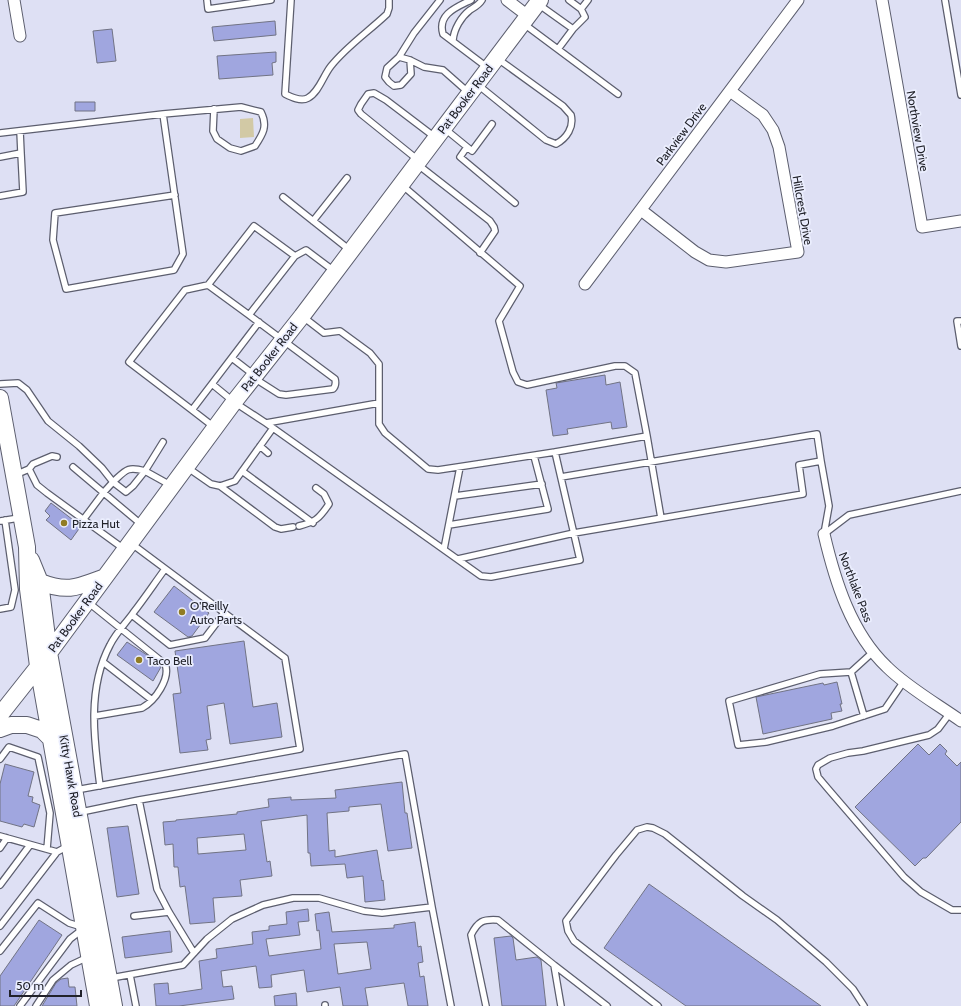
<svg xmlns="http://www.w3.org/2000/svg" width="961" height="1006" viewBox="0 0 961 1006" font-family="Cabin,sans-serif">
<style>
.green{fill:#d2c9a5}
.building{fill:#a0a6df;stroke:#717384;fill-rule:evenodd}
.lines{fill:none;stroke-linecap:round;stroke-linejoin:round}
.lane-casing{stroke:#5c5e6e;stroke-width:8}
.street-casing{stroke:#5c5e6e;stroke-width:13}
.secondary-casing{stroke:#5c5e6e;stroke-width:18}
.lane{stroke:#fff;stroke-width:5.5}
.street{stroke:#fff;stroke-width:11}
.secondary{stroke:#fff;stroke-width:16}
.poi-dot{fill:#917c23;stroke:#ebeefe;stroke-width:1.5}
.labels{text-anchor:middle;dominant-baseline:central;stroke-width:3.5;stroke-linejoin:round;paint-order:stroke}
.street-label{font-size:12px;fill:#21222a;stroke:#ebeefe}
.poi-label{font-size:12px;fill:#21222a;stroke:#ebeefe;text-anchor:start}
</style>
<rect width="100%" height="100%" fill="#dee0f4"/>
<!-- green -->
<path class="green" d="M253 118 254 137 240 138V119Z"/>
<!-- building -->
<path class="building" d="M275 21 276 35 214 41 212 27Z
M112 29 116 61 97 63 93 31Z
M276 52V62L272 63 273 75 219 79 217 56Z
M75 102H95V111H75Z
M605 375 606 385 620 382 627 427 612 429 611 422 567 429 568 434 553 436 546 390 557 388 556 383Z
M51 503 81 526 71 540 46 520 50 516 45 511Z
M174 586 209 613 192 636 188 637 154 612Z
M244 641 253 707 277 703 282 737 230 744 224 703 207 706 211 739 206 740 208 750 180 753 173 694 181 693 175 651Z
M127 642 147 655 161 667 153 681 117 655Z
M837 682 842 704H840L842 711 831 713 832 719 763 734 756 697 823 683 824 685Z
M918 744 929 755 940 744 947 751 945 754 957 766 961 762V822L926 858H923L915 866 855 807Z
M5 764 34 772 28 796 33 797 32 802 40 805 34 827 24 824 22 827 0 821V784Z
M402 782 405 813H407L412 848 388 851 381 804 349 807V811L327 813 329 851 335 850V857L377 850 382 881 383 880 385 900 365 902 363 876 347 878 345 864 311 866 310 853H308L307 815 261 821 267 862 270 861 272 876 240 880 242 896 213 898 215 922 190 924 185 886 180 887 178 867H174L173 844 165 845 163 822 176 821V820L237 814V812L269 807 268 799 291 797V800L336 798 335 790ZM244 834 246 850 198 854 197 838Z
M128 826 139 894 117 897 107 828Z
M649 884 821 1006H686L604 948Z
M308 909 309 921 298 922 300 935 266 939 269 956 321 949 319 930 317 931 315 914 329 912 332 932 394 928V925L415 922 418 947 421 946 423 962 418 963 420 977 424 976 428 1006H408L404 983 365 988 368 1006H343L340 987 307 992 304 970 271 975 272 987 259 988 256 966 221 971 223 987 232 986 234 999 179 1006H156L154 984 168 983 169 994 202 989 199 961 217 958 216 949 253 944 252 932 269 930V926L287 924 286 912ZM367 942 371 969 338 974 334 944Z
M39 920 62 935 14 1006H0V976Z
M170 931 172 952 125 958 122 937Z
M511 936 513 938 516 960 537 957 541 960 546 1006H502L494 938Z
M68 978 69 987H75L77 1006H42L56 983 61 979Z
M296 993 297 1006H275L274 996Z"/>
<g class="lines">
<!-- lane casing -->
<g class="lane-casing">
<path id="lane" d="M207 0 208 9 271 0
M291 0 285 94C291 97 301 102 308 98 319 92 323 76 331 66 347 46 368 32 387 14L389 8V0
M471 0C457 7 437 14 443 34L488 68
M569 0 581 9 588 0
M945 0 961 95
M538 4 573 29 558 49
M524 24 618 94
M573 29 585 17 581 9
M453 40C454 29 461 17 470 10 475 7 479 5 482 0
M399 57 414 33 440 0
M410 60 411 74 401 85 394 86 389 82 385 77 387 68 399 57 410 60 424 67 443 70 469 93
M478 85 546 140 556 144C567 138 574 127 571 115L563 106 498 59
M163 114 241 107 261 112C268 126 263 134 255 146L241 151 230 148 217 139 213 131 214 109
M445 129 472 151 492 124
M0 133 163 114 183 254 174 270 66 289 53 240 55 213 175 195
M467 147 460 157 515 203
M0 157 21 153 20 131
M418 160 361 114 358 110 361 104 368 94 374 93 386 100 436 138
M417 164 490 221 494 227 495 231 480 253
M0 196 23 192 21 153
M283 197 351 251
M313 221 347 178
M295 256 306 250 334 271
M208 285 185 290 129 362 192 410 259 322
M249 315 208 285 254 226 295 256 249 315 335 379C336 383 336 386 333 389L286 395 279 394 254 378
M961 321H957L961 346
M232 358 254 375
M0 384 18 383 27 390 48 421 79 446 102 468 113 482C126 470 127 466 145 471L133 486 126 492 113 482 104 492 83 520
M212 384 234 402 266 423 379 403V364L370 353 340 331 324 333 302 316
M379 403V424L385 433 428 469 438 470 555 452
M192 410 214 427
M266 423 481 576 491 577 580 560 555 452 647 436 635 373 625 366H615L527 385 518 382 513 372 499 321 520 286 403 186
M647 436 661 518
M163 442 145 471 172 486
M260 446 268 453
M821 461 829 506 824 534
M73 467 142 525
M188 468 211 484 220 486 235 481 273 428
M29 469 37 485 47 493 124 549
M242 471 313 523
M15 475 29 469 33 464 52 456 57 457
M220 486 275 527 281 529 293 527
M455 496 542 484
M0 521 19 518
M449 525 548 509 534 456
M299 526C315 522 319 519 329 504L324 494 316 488
M824 534 849 515 961 491
M444 549 460 467
M458 559 574 533 803 494 799 465 821 461 817 434 561 477
M89 603 165 664C171 678 155 701 142 708L95 716
M0 609 11 607 15 590 5 520
M132 615 170 645 205 638 224 613
M103 662 152 700
M851 672 820 674 729 701 738 745 766 742 833 726 885 709 904 681
M950 713 938 729 929 735 863 751 848 753 830 758 818 765 816 769 818 777 829 790 904 877 921 892 952 910H961
M864 716 851 672 873 652
M0 759 9 747 38 757 50 813 47 849
M100 786C94 740 87 688 110 645 116 633 125 624 133 613 144 599 154 584 165 569
M76 790 300 749 285 658 132 544
M81 812 139 800
M0 836 57 852 68 846
M0 848 7 838
M0 885 30 845
M134 916 169 912
M0 926 57 852
M0 951 38 903 69 923 82 927
M194 953 169 912 157 889 139 800 405 754 432 907
M130 975 136 1006
M111 978 183 965 207 939 232 919 263 905 293 898H319L364 911 382 913 432 907 451 1006
M325 1005V1006
M20 1006 70 939 83 929
M36 1006 53 980 71 965 88 957
M486 1006 471 935C478 921 483 919 498 920L554 965
M561 1006 554 965 607 1006
M658 1006 574 941 568 931 566 921 616 855 637 830 647 827 653 828 665 834 743 896 777 920 826 962 853 989 864 1006"/>
</g>
<!-- street casing -->
<g class="street-casing">
<path id="street" d="M14 0 20 36
M507 0 528 16
M882 0 922 227 961 221
M641 210 695 252 709 260 726 262 798 252 779 147 773 130 763 115 730 91
M585 284 798 0
M824 534C835 581 851 633 887 667 907 687 937 704 961 721"/>
</g>
<!-- secondary casing -->
<g class="secondary-casing">
<path id="secondary" d="M0 398 27 547 28 589 38 666 98 1006
M31 560 40 582 49 653 114 1006
M40 582C68 593 78 587 105 577
M0 715 49 653 234 402 302 316 540 0
M0 729 11 725H27L42 730 52 740"/>
</g>
<!-- lane -->
<use href="#lane" class="lane"/>
<!-- street -->
<use href="#street" class="street"/>
<!-- secondary -->
<use href="#secondary" class="secondary"/>
</g>
<!-- markers -->
<g class="poi-dot">
<circle cx="64" cy="523" r="4"/>
<circle cx="182" cy="612" r="4"/>
<circle cx="139" cy="660" r="4"/>
</g>
<g class="labels">
<!-- street labels -->
<g class="street-label">
<text transform="translate(465 99) rotate(-53)">Pat Booker Road</text>
<text transform="translate(918 131) rotate(80)">Northview Drive</text>
<text transform="translate(681 134) rotate(-53)">Parkview Drive</text>
<text transform="translate(803 210) rotate(80)">Hillcrest Drive</text>
<text transform="translate(269 357) rotate(-52)">Pat Booker Road</text>
<text transform="translate(856 587) rotate(69)">Northlake Pass</text>
<text transform="translate(75 617) rotate(-54)">Pat Booker Road</text>
<text transform="translate(71 776) rotate(80)">Kitty Hawk Road</text>
</g>
<!-- poi labels -->
<g class="poi-label">
<text x="72" y="523">Pizza Hut</text>
<text x="190" y="605">O'Reilly<tspan x="190" dy="14">Auto Parts</tspan></text>
<text x="147" y="660">Taco Bell</text>
</g>
</g>
<!-- scale -->
<path d="M10 990v6h71v-6" fill="none" stroke="#21222a" stroke-width="2"/>
<text x="16" y="990" font-size="12" fill="#21222a" stroke="#ebeefe" stroke-width="3" paint-order="stroke">50 m</text>
</svg>
